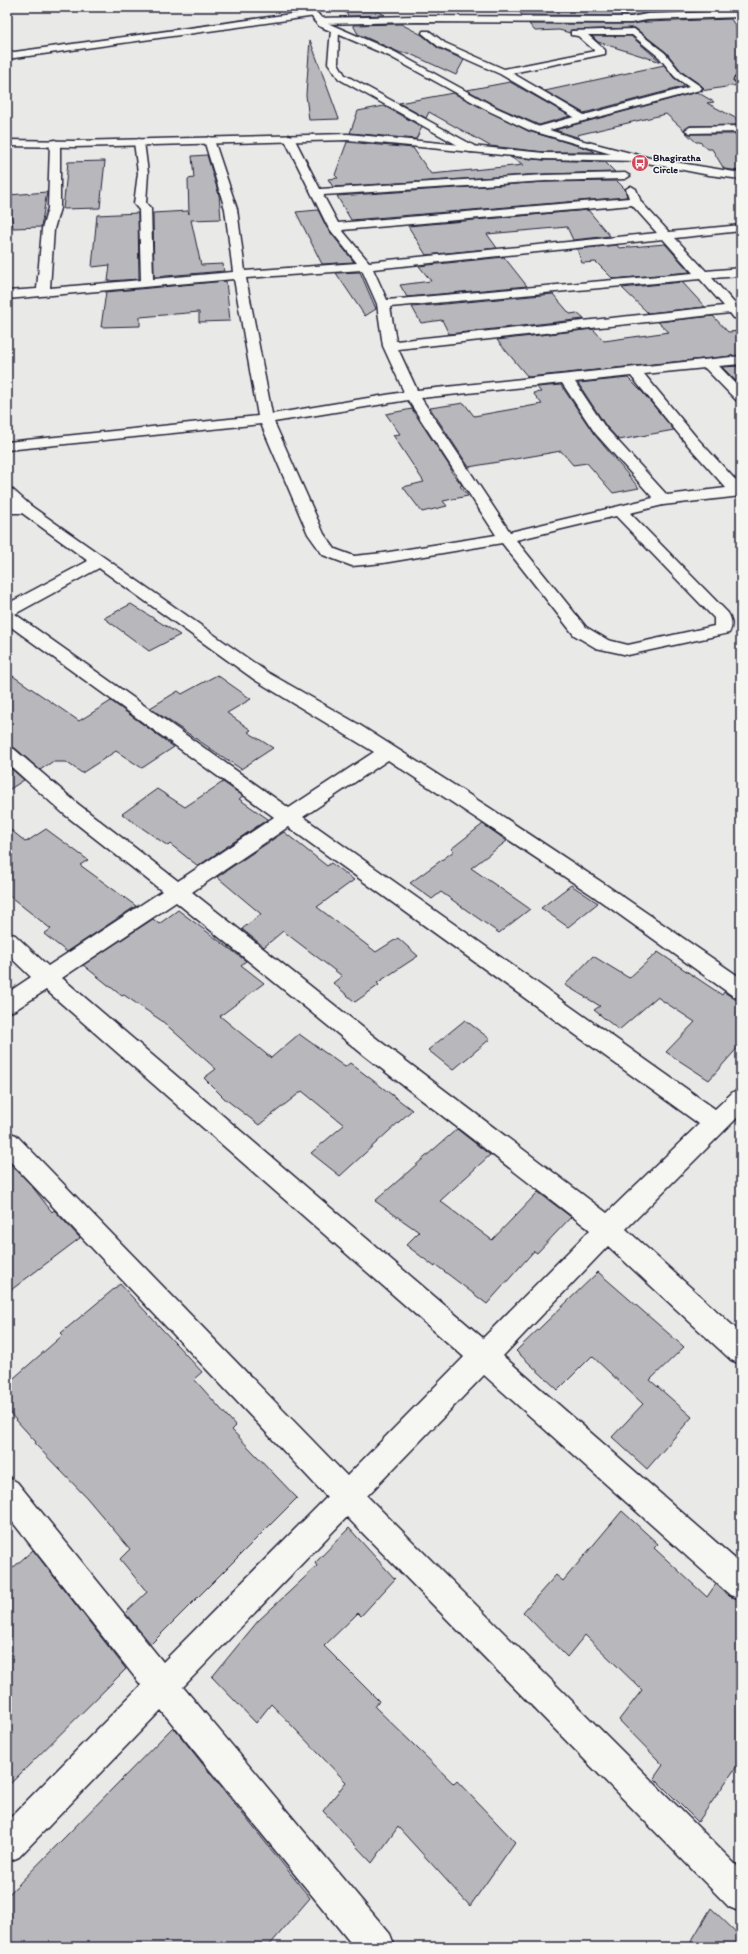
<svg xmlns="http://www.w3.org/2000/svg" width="748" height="1954" viewBox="0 0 748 1954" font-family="Itim,sans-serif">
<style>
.building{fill:#b8b8bc;stroke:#22223b}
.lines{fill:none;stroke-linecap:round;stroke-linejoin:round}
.street-casing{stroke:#22223b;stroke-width:3}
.secondary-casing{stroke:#22223b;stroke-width:3}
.street{fill:#f6f6f2;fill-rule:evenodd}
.secondary{fill:#f6f6f2;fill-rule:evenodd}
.labels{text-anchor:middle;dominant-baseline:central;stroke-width:3;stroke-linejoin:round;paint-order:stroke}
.far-poi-label{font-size:10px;font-weight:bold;fill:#22223b;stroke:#f6f6f2;text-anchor:start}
</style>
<rect width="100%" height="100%" fill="#e9e9e7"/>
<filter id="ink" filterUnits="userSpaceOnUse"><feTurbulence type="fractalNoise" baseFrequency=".025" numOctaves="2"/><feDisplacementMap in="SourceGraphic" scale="8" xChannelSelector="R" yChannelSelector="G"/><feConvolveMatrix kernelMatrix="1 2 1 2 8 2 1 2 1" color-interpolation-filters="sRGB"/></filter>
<g filter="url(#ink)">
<!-- building -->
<path class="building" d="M515 7H646V13L631 16 522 15Z
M374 9 385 15 348 16 344 10Z
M731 19 741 35V73L737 74 733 80 738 85 701 91 704 88 701 85 682 72 666 52 635 28 571 30 570 33 559 30 535 31 529 24H631L647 22Z
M401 24 422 35 438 48 464 60 456 75 408 53H401L358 34 353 25Z
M592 36H631L661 62 598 42Z
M310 40 339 119 309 120 306 95Z
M664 65 674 78 686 86 584 113 545 91Z
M510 82 570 116 539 125 498 107 467 90Z
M697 92 714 102 707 103 741 121V125L690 126 684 130 666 114 577 135 580 138 555 130Z
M453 93 528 131 592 150 594 152H544L490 146 429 112 426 118 399 103Z
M384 106 422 127 416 139 350 133 358 111Z
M685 132 690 134H741V171L724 169 712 149H708L700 142H696Z
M347 142 413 148 431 174 524 165 510 157 544 160 605 162 615 172 545 174 333 187 328 179 338 178 335 175Z
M207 155 219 195 221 219 191 220 201 265 223 264 224 271 154 277 153 213 188 211 189 214 188 179 194 178 192 156Z
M105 161 100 208 63 209 68 162Z
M617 181 625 189 627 197 351 220 337 196 545 182Z
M47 192 41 227 13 228 9 195Z
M318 210 327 228 354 262 322 264 296 212Z
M588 210 610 236 573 240 567 227 487 234 497 248 426 255 408 226Z
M138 213 139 279 108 281 110 265 92 267 97 215Z
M665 244 690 272 613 279 596 262 582 263 577 249 617 245 619 248Z
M504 257 527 286 407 297 400 285 431 281 419 266Z
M360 272 376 309 365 316 336 273Z
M226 281 230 321 199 322V312L140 317V326L101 327 106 292Z
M682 282 705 307 648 313 622 288Z
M553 294 570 314 577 313 584 319 449 334 442 320 421 323 412 307Z
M713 316 728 332 741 331V355L528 377 497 340 593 329 604 341 669 332 658 322Z
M741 366V386L722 367Z
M628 378 643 393 674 430 619 440 606 426 578 383Z
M561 385 594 434 639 488 613 493 587 463 573 465 561 451 469 467 430 408 464 403 474 416 542 404 533 393 541 392 537 387Z
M412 409 452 470H450L462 485 460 486 468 496 443 501 447 506 422 512 403 487 424 482 393 435 400 434 386 414Z
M131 604 180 635 149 651 104 618Z
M7 672 79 721 111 701 174 747 142 768 116 751 82 773 66 762H52L40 770 15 748 7 746Z
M217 675 251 699 227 713 251 730 248 732 273 748 241 769 150 708 178 691 182 694Z
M7 765 24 780 7 791Z
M223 782 243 796 239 799 268 819 198 866 170 844 168 846 122 814 157 789 185 807Z
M483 824 507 841 471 868 530 909 499 933 441 892 432 899 410 883 454 851 451 849Z
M7 827 26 842 46 829 88 860 80 865 136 906 67 952 44 934 51 929 7 894Z
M284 832 327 866 331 863 354 880 317 907 376 952 398 938 418 956 377 983 379 985 355 1002 333 983 342 976 283 931 264 947 242 929 261 914 217 877Z
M571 885 598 903 568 927 541 908Z
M178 910 246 961 241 965 264 983 220 1016 271 1058 299 1034 345 1067 350 1063 412 1110 340 1176 311 1153 344 1125 302 1091 259 1125 224 1098 204 1078 216 1069 162 1021 124 995 122 996 83 965 153 919 159 924Z
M658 952 722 995 724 992 741 1003V1044L709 1080 666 1052 695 1022 657 997 619 1030 594 1010 600 1006 565 985 593 956 629 978Z
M465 1020 490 1039 453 1070 428 1050Z
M457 1129 490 1155 440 1201 492 1240 538 1192 571 1217 537 1253 534 1251 487 1304 436 1265 435 1267 406 1245 419 1232 375 1201Z
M7 1160 31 1185 52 1212 54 1210 80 1238 7 1293Z
M598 1272 684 1347 650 1380 692 1417 647 1469 612 1437 643 1404 592 1356 558 1390 516 1351Z
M120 1284 202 1372 194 1379 236 1426 232 1430 297 1498 151 1644 125 1613 147 1592 120 1559 130 1549 87 1498 35 1444 36 1442 7 1410V1384L63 1335 61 1333Z
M622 1511 658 1544 654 1548 707 1597 716 1584 729 1596 741 1600V1760L698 1822 654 1778 663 1765 619 1720 642 1690 585 1635 567 1657 523 1612 556 1575 563 1581Z
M349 1528 395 1579 361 1616 358 1613 324 1646 379 1701 375 1707 454 1784 457 1781 515 1842 470 1906 398 1827 372 1863 323 1811 346 1782 271 1704 256 1723 212 1677 258 1621 317 1566 315 1563Z
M33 1550 126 1669 7 1787V1573Z
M173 1727 310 1898 268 1947H7V1896Z
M711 1908 741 1937V1947H688Z"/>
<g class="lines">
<!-- street casing -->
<g class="street-casing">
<path id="street" d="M313 11 316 12V16L7 59V53Z
M741 11V17L647 20 631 23 416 22 318 24 314 21 318 18 416 16 631 17 647 14Z
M335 27 339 30 338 63 345 75 478 148 479 150 478 152H470L339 79 328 63 331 30Z
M634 29 665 53 681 73 700 86 702 88 700 90 538 133 533 130 534 128 574 117 500 74 439 47 422 33 423 31H429L445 43 504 69 595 51 578 36 571 35V31ZM588 35H632L659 57 675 77 689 87 584 115 512 73 605 54V50Z
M741 74V85L734 80 738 75Z
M741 126V132L690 133 685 130 690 127Z
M289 135 294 138 320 189 545 175 625 173 630 176 625 179 545 181 323 195 338 223 629 198 626 189 631 186 636 189 641 202 669 232 741 225V231L675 238 706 271 741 268V276L712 278 736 305 741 304V318H734L730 313 398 349 417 390 741 356V364L719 366 741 389V401L736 400 705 368 644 374 696 437 741 486V496L663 505 630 513 728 613C732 619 733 627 729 633L628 655 596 648 574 635 502 543 383 563 352 566 323 555 308 534 261 424 7 450V442L258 416 234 279 7 299V291L37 289 42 229 48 208 50 143 51 141 55 140 60 143V208L54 229 50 288 141 280 139 210 134 204 138 173 134 142 139 139 144 142 148 173 146 203 151 209 153 279 233 272 225 209 204 140 209 137 214 140 237 209 245 271 357 263 328 227 284 138ZM632 205 657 233 369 262 342 230ZM663 239 693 273 387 300 373 269ZM362 270 377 304 383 346 404 392 272 414 246 278ZM700 279 724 306 396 341 390 307ZM631 376 686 443 726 488 667 495 605 427 575 382ZM562 383 595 433 653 498 510 532 421 398ZM408 400 496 535 383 553 354 556 335 549 324 534 274 422ZM616 516 714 618V626L628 645 608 640 586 627 516 540Z
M7 503 31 506 267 672 358 724 490 808 606 885 741 978V999L733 996 592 895 388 760 303 817 715 1109 733 1092 741 1089V1114L626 1229 741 1333V1364L731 1360 608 1246 503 1356 741 1564V1599L730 1595 484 1375 367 1496 741 1870V1912L729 1907 347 1517 183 1687 390 1934 395 1947H354L161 1710 19 1857 7 1862V1821L141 1685 7 1515V1477L17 1482 163 1662 327 1497 7 1158V1132L16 1135 347 1476 464 1357 46 990 15 1010 7 1013V993L31 977 7 954V933L15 935 48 966 162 891 64 814 7 763V747L14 749 78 804 178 881 274 817 7 624V604L88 561 22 513H7ZM99 568 255 680 374 752 289 808 15 614ZM288 827 699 1124 607 1213 381 1042 192 892ZM176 902 365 1056 590 1230 483 1338 62 978Z"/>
</g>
<!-- secondary casing -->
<g class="secondary-casing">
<path id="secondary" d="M304 7H312L325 22 395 52 497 108 537 126 580 140 650 158 741 173V179L709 175 637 161 544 159 348 140 75 147 7 146V140L75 141 348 134 544 153 611 154 529 130 491 112 389 56 319 26Z
M7 487 12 489 31 506 34 509 31 512H21L7 500Z"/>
</g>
<!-- street -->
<use href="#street" class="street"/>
<!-- secondary -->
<use href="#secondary" class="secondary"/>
</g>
</g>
<!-- icons -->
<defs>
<g id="bus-disc" transform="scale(0.9)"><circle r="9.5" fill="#d1495b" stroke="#f6f6f2"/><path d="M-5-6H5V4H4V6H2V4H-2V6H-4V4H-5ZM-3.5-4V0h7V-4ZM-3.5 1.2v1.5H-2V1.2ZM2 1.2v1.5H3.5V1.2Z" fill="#fff"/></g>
</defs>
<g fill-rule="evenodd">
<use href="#bus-disc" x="640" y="163"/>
</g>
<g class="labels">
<!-- far-poi labels -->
<g class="far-poi-label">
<text x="653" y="157">Bhagiratha<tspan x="653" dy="12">Circle</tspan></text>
</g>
</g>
<!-- margin -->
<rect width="748" height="1954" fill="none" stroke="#f6f6f2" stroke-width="24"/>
<rect x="12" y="12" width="724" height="1930" fill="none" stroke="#22223b" stroke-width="1.5" filter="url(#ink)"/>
</svg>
